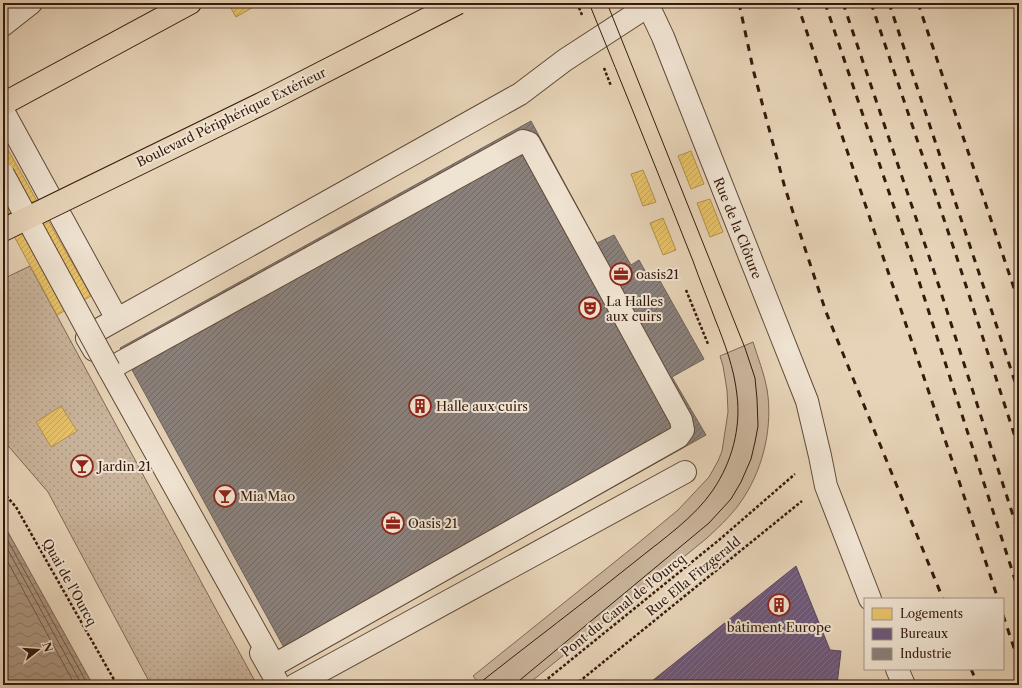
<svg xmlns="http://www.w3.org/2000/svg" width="1022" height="688" viewBox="0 0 1022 688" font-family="'Libre Caslon Text',serif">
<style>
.grass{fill:#c9b49b;stroke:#806754}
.garden{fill:url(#garden-dots);stroke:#806754}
.water{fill:url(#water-waves);stroke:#7c6451}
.homes{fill:url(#homes-hatch);stroke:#b3914e}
.offices{fill:url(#offices-hatch);stroke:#5c465a}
.industry{fill:url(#industry-hatch);stroke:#71625b}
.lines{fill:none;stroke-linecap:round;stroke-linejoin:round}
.shore{stroke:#705846;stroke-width:1}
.minor-casing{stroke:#624838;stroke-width:24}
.highway-casing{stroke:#361a0e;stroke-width:24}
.path{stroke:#361a0e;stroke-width:2.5;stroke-dasharray:3 2;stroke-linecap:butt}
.minor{stroke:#efe3d1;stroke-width:22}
.highway{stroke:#e7d4b8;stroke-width:22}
.tram{stroke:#361a0e;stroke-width:1}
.rail{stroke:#361a0e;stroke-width:3;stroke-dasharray:7 7;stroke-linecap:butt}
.minor-bridge-casing{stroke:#624838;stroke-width:24;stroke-linecap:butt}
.highway-bridge-casing{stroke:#361a0e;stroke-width:24;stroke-linecap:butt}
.minor-bridge{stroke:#efe3d1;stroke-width:22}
.highway-bridge{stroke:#e7d4b8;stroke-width:22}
.labels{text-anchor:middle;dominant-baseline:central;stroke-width:4;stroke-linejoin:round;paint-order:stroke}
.street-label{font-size:13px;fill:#361a0e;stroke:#efe3d1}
.poi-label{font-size:13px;fill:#361a0e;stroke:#efe3d1;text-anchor:start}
</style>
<defs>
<pattern id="garden-dots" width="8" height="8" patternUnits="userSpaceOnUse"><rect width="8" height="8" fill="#c9b49b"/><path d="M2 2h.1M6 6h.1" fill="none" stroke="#ad9a84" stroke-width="1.8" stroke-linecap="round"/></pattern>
<pattern id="water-waves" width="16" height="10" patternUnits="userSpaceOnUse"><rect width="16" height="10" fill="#ab957e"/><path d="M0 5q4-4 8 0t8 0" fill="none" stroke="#8c7966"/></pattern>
<pattern id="homes-hatch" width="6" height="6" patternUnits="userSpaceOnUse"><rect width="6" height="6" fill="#e9c46a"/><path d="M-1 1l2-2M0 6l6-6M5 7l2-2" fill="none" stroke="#c8a85b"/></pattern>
<pattern id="offices-hatch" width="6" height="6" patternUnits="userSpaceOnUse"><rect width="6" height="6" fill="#6d597a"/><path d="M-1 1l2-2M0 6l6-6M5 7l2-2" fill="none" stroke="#827189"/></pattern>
<pattern id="industry-hatch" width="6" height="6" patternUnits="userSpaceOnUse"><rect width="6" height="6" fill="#8a817c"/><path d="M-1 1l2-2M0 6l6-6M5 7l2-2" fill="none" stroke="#726964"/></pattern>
</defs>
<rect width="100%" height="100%" fill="#e7d4b8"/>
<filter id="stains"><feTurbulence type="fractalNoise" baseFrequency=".005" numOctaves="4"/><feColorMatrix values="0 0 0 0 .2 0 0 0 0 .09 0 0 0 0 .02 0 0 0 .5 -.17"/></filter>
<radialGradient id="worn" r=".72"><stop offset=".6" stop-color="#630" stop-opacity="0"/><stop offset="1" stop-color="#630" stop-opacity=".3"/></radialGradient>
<!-- grass -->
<path class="grass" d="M753 342C758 358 764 373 767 389 773 425 764 466 744 497 734 513 721 525 707 538L527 685H480L473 676 637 544 678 510 709 477 718 461 722 451 728 412 727 390 723 366 720 356Z"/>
<!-- garden -->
<path class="garden" d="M30 266 257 685H151L48 492 3 440V279Z"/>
<!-- water -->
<path class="water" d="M3 526 8 532 93 685H3Z"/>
<!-- homes -->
<path class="homes" d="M228 3H260L236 17Z
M3 141 91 296 57 315 3 216Z
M691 151 704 184 691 189 678 156Z
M643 170 656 202 643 206 631 174Z
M710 199 723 232 710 237 697 203Z
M663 218 676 250 663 255 650 223Z
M61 406 77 431 51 447 36 422Z"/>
<!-- offices -->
<path class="offices" d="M796 566 830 650 841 651 837 685H647Z"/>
<!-- industry -->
<path class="industry" d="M531 121 597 243 614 235 631 265 639 260 648 276 655 272 704 359 672 377 706 435 294 666 120 348Z"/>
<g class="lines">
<!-- shore -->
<path class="shore" d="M3 532 88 685
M3 541 82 685
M3 553 75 685"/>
<!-- minor casing -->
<g class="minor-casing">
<path id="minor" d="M647 3 663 37 807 401 820 456 826 486 870 599
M3 25 31 3
M3 111 117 319
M523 141 529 143 681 420 683 430 678 437 276 664 273 663 109 369Z
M94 350 87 338 89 335 520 94 565 60 648 6
M261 653 279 685
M897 669 904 685
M295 685 685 472"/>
</g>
<!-- highway casing -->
<g class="highway-casing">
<path id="highway" d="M3 104 190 3"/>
</g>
<!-- path -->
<path class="path" d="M577 3 582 15
M604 68 611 86
M686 290 708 344
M3 492 16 507 117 685
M540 685 719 540 795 474
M575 685 802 501"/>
<!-- minor -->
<use href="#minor" class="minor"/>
<!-- highway -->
<use href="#highway" class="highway"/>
<!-- tram -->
<path class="tram" d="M477 685C530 643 585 602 637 560 663 539 695 517 713 490 732 462 741 428 737 395 734 368 725 344 715 319 708 300 700 281 693 261 659 175 624 89 589 3
M514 685 709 523 731 499 741 482 751 459 755 442 758 426 757 399 755 378 745 348 607 3"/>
<!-- rail -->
<path class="rail" d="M739 3 754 73 785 188 826 312 943 599
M797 3 959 481 998 599
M825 3 917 275 1019 592
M843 3 936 277 1019 534
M871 3 957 258 1019 449
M889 3 997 327 1019 394
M918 3 1019 303
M1003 615 1019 663
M971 669 978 685"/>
<!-- minor-bridge casing -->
<g class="minor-bridge-casing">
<path id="minor-bridge" d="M3 174 109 369"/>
</g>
<!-- highway-bridge casing -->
<g class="highway-bridge-casing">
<path id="highway-bridge" d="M3 230 265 102 458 3"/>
</g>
<!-- minor-bridge -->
<use href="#minor-bridge" class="minor-bridge"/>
<!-- highway-bridge -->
<use href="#highway-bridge" class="highway-bridge"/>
</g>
<!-- icons -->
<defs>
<g id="office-ring" transform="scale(1.15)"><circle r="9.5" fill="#efe3d1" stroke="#8f2418" stroke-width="1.5"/><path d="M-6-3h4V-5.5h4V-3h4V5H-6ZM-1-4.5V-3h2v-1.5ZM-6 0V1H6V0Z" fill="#8f2418"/></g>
<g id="theatre-ring" transform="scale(1.15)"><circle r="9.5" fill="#efe3d1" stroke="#8f2418" stroke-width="1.5"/><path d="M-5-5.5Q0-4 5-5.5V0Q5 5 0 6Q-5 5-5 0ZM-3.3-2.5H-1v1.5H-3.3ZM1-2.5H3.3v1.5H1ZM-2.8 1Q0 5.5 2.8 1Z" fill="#8f2418"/></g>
<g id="building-ring" transform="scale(1.15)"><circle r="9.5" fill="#efe3d1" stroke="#8f2418" stroke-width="1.5"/><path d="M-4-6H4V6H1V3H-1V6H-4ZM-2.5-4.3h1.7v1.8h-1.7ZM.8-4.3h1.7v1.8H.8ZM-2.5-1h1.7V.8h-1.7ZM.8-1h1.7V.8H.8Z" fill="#8f2418"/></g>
<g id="bar-ring" transform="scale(1.15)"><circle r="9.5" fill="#efe3d1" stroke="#8f2418" stroke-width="1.5"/><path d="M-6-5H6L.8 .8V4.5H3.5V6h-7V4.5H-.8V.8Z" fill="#8f2418"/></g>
</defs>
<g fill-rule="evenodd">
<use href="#office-ring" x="621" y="274"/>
<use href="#theatre-ring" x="590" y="308"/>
<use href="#building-ring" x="420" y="406"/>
<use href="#bar-ring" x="82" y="466"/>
<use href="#bar-ring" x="225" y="496"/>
<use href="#office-ring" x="393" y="523"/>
<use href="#building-ring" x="779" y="605"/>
</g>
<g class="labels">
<!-- street labels -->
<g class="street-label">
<text transform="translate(231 117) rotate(-26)">Boulevard Périphérique Extérieur</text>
<text transform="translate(738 228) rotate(68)">Rue de la Clôture</text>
<text transform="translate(693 576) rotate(-39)">Rue Ella Fitzgerald</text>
<text transform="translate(70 582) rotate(61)">Quai de l'Ourcq</text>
<text transform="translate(623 605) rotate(-39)">Pont du Canal de l'Ourcq</text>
</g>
<!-- poi labels -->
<g class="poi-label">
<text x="636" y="274">oasis21</text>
<text x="606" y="301">La Halles<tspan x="606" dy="15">aux cuirs</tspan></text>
<text x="436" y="406">Halle aux cuirs</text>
<text x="98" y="466">Jardin 21</text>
<text x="240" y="496">Mia Mao</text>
<text x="408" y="523">Oasis 21</text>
<text x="779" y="627" text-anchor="middle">bâtiment Europe</text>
</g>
</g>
<!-- margin -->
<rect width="1022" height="688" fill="none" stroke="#e7d4b8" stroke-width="16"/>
<rect x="4" y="4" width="1014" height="680" fill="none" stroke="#361a0e" stroke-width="2"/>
<rect x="8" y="8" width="1006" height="672" fill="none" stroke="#361a0e"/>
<!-- legend -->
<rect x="864" y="598" width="140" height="72" fill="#efe3d1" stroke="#a59383"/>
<rect x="872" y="608" width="20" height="12" fill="#e9c46a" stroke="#a59383"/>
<text x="900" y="618" font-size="12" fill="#361a0e">Logements</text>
<rect x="872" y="628" width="20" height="12" fill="#6d597a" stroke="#a59383"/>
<text x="900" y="638" font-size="12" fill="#361a0e">Bureaux</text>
<rect x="872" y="648" width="20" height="12" fill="#8a817c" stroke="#a59383"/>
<text x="900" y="658" font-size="12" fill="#361a0e">Industrie</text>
<!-- north arrow -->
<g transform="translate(38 650) rotate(73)" stroke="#efe3d1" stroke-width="3" paint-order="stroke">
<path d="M0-3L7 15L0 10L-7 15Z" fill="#361a0e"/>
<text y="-6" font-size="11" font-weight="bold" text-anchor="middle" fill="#361a0e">N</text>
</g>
<rect width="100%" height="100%" filter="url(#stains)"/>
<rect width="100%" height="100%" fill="url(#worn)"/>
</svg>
